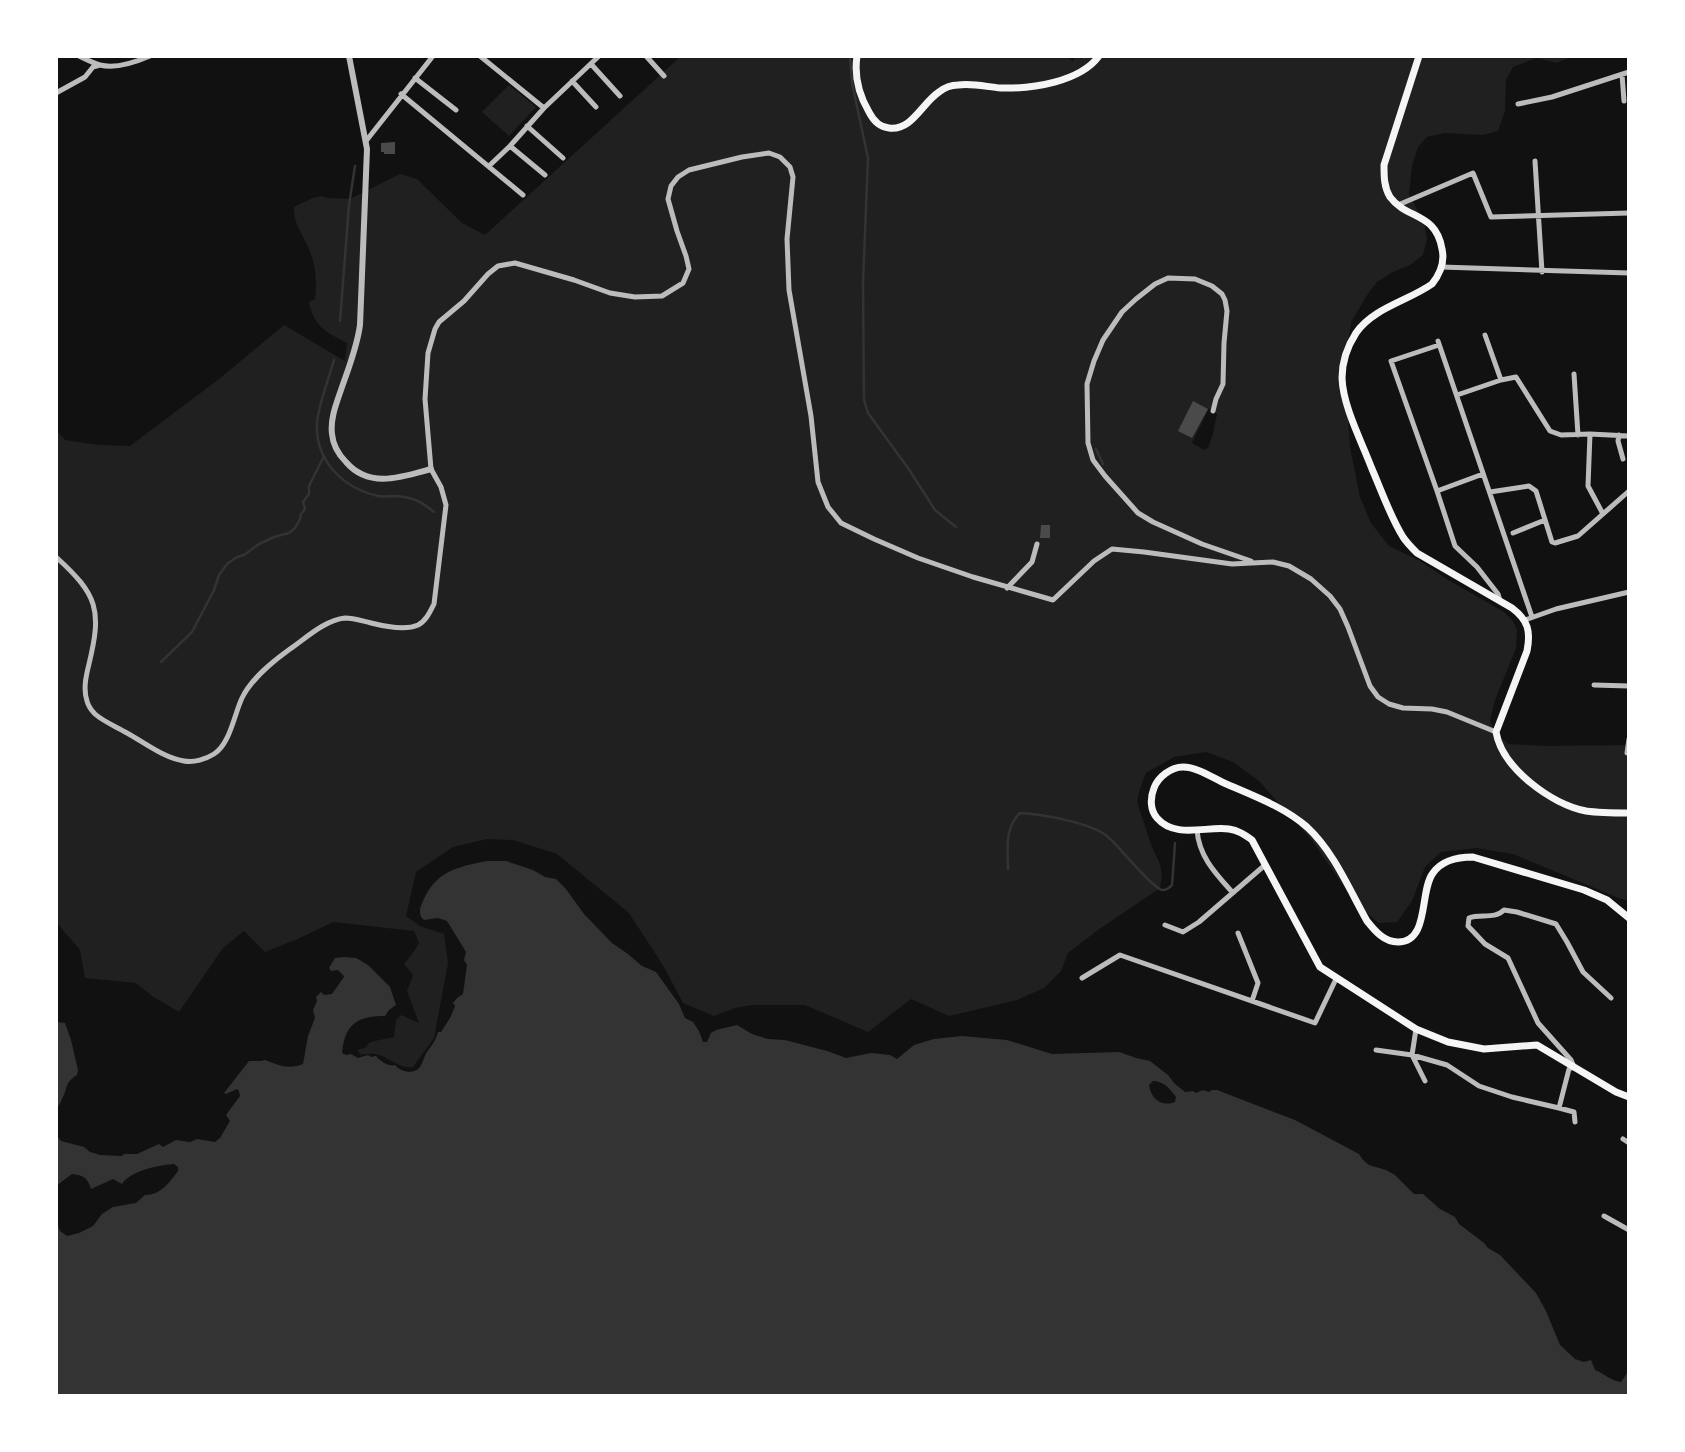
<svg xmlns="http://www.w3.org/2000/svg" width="1685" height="1452" viewBox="0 0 1685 1452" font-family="'DM Sans',sans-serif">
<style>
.green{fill:#202020;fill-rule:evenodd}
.water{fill:#333;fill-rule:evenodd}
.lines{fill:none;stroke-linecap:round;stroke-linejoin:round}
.stream{stroke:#333;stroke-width:2.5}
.building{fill:#4a4a4a}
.minor{stroke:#bcbcbc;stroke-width:5}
.tertiary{stroke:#bcbcbc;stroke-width:6}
.secondary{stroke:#f5f5f5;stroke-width:7}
</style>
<rect width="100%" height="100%" fill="#111"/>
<!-- green -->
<path class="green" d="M681 56H1065L1073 61 1075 56H1573L1557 63 1536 58 1513 67 1506 80 1505 111 1498 131 1483 135 1444 133 1427 137 1418 147 1412 165 1409 195 1424 222 1427 239 1423 255 1410 265 1393 272 1377 282 1369 292 1351 322 1346 356V392L1350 447 1360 497 1371 523 1389 546 1420 561 1450 581 1504 612 1512 620 1517 630 1516 648 1495 700 1490 720 1496 734 1509 744 1544 746 1629 745V901L1616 897 1513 854 1476 848 1441 852 1425 867 1412 901 1397 922 1379 923 1356 904 1311 839 1259 781 1233 762 1206 752 1174 757 1146 773 1140 789 1137 802 1152 847 1160 864 1162 875 1160 888 1098 930 1068 953 1061 971 1044 988 1017 1000 949 1016 911 999 868 1032 805 1005H752L735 1008 714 1016 683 1003 664 967 629 913 557 854 513 840 487 839 453 847 416 872 406 916 420 926 444 934 448 963 434 1038 413 1067C399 1069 392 1059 379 1055 373 1053 367 1054 361 1055L357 1050 365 1048 370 1042 394 1037 396 1020 401 1015 419 1023 407 991 413 975 404 964 415 950 419 943 414 931 333 922 300 938 265 952 244 931 223 948 179 1012 152 996 136 983 85 978 80 950 56 922V430L65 440 98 445 130 446 219 379 284 325 345 361 347 343C326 332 314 327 309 302L315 299C317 281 316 266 309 249 303 234 293 224 294 207L313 198 322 196 327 198 350 199 400 174 417 179 462 223 485 235ZM1209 408 1217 414 1213 434 1208 448 1204 450 1192 443Z
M509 85 536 107 509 136 482 112Z"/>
<!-- water -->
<path class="water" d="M487 861H506L533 870 545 877 556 879 566 889 584 914 612 943 628 954 642 966 656 972 679 1004 685 1018 693 1022 699 1031 703 1042H707L711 1033 716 1030 737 1025 752 1034 768 1039 785 1040 827 1051 846 1058 871 1053 890 1055 897 1059 914 1045 934 1039 962 1036 1007 1040 1052 1054 1119 1052 1136 1058 1150 1061 1168 1075 1174 1083 1185 1092 1193 1091 1196 1093 1203 1090 1209 1092 1212 1090H1217L1295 1120 1359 1154 1363 1160 1369 1165 1386 1170 1395 1175 1414 1194H1423L1440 1209 1455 1217 1459 1224 1484 1243 1488 1248 1500 1255 1536 1293 1546 1311 1560 1345 1575 1359 1584 1362 1591 1360 1595 1370C1605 1374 1611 1381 1621 1382L1627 1373 1629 1375V1396H56V1220L60 1231 67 1236 79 1233 93 1226 102 1214 113 1207 136 1203 145 1195C161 1195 169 1183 178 1171V1167L174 1164C159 1165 130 1171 122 1184L113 1179 91 1189C88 1178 83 1175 72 1174L56 1186V1135L61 1141 84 1147 90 1152 100 1155 122 1156 124 1154H137L159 1144 163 1147 176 1140 190 1142 197 1139 215 1142 220 1138 230 1121 226 1115 240 1096 239 1091 237 1089 226 1094 224 1093 249 1061H261L265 1060C278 1065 289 1070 303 1064L308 1036 315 1018 313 1010 317 1001 316 997 321 992 324 995 332 994 344 977 343 975 338 970 331 971 329 968 335 958 344 957 356 958 368 965 390 987 396 1005 389 1010 385 1016C357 1016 345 1024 342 1053L346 1055 351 1054 358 1058 368 1055 371 1057 376 1056C380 1061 388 1067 395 1065 401 1072 413 1075 420 1067 423 1063 424 1056 427 1052 432 1045 436 1040 438 1032H441L450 1018 455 1006 453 1003 457 998 463 994 467 965 464 960 466 952 447 921 438 918 424 920 421 917C419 910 420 908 423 901 436 871 457 867 487 861ZM1153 1081C1164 1081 1170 1089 1176 1097L1175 1102C1161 1107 1151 1099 1149 1085Z
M56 1022 65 1023 71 1040 78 1070 77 1075C64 1083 68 1088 62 1099 61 1103 58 1106 56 1109Z"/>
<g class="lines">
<!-- stream -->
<path class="stream" d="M850 56 852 83 868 158 863 283 864 400 868 413 908 468 935 510 956 527
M340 321 349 205 355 166
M334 360C329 378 318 406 317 423 315 461 343 488 378 496 384 497 389 496 395 496 412 497 421 501 434 512
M1096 449 1103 464
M161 662 192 632 214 590 219 575 227 564 237 557 244 555 259 544 274 537 289 533 295 528 300 519 301 514 305 509 303 502 309 494V486L323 458
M1008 869C1008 848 1004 829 1020 813 1041 814 1093 823 1108 837 1118 845 1153 889 1162 890 1167 890 1169 888 1172 885L1175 843"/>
</g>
<!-- building -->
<path class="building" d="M395 142V154H384V152H381V143Z
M1193 401 1208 409 1192 438 1178 431Z
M1041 525H1050V538H1040Z"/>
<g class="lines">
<!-- minor -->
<path class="minor" d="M79 56C85 59 93 63 100 65 115 69 136 62 150 56
M480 56 544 108
M646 56 664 76
M591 64 620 96
M1622 74 1624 101
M415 78 456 110
M572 81 596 107
M56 93 85 77 93 67 100 65
M401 94 523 195
M1518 104 1552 97 1629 72
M527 126 563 158
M366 141 433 56
M510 146 545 175
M1535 161 1542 272
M489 166 510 146 544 108 599 56
M1398 205 1473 173 1491 217 1629 213
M1441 267 1629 273
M1485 335 1501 380
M1438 341 1532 617
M1439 345 1391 361 1437 491 1455 546 1477 567 1498 594 1500 601
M1574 374 1578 435
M1457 395 1501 380 1516 377 1550 431 1561 435 1590 434 1629 436
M1213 411 1216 399 1223 384 1224 343 1227 311 1225 300 1222 294 1212 286 1195 279 1168 278 1155 284 1136 299 1122 312 1103 340 1094 361 1087 384 1088 443 1093 460 1105 476 1138 513 1153 522 1202 544 1251 561
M1590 434 1588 486 1603 514
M1619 435 1618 441 1623 459
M1437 491 1483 474
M1490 492 1529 486 1536 491 1552 542 1555 543 1578 536 1629 491
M1513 533 1545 520
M56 557C98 595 102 610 89 664 86 676 83 689 87 701 88 705 92 711 95 714 104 722 117 727 127 733 145 743 164 758 184 761 194 763 206 759 214 754 230 744 234 715 242 698 252 678 272 662 290 649 306 638 325 620 345 618 354 618 362 621 371 623 383 626 405 631 418 625 426 621 430 612 434 604L446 505 441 487 431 469 425 399 428 353 435 329 439 322 464 301 488 274 498 266 515 263 574 280 610 293 635 297 662 296 683 283 689 269 686 256 677 231 668 199 671 186 678 177 689 170 742 157 769 153 780 157 790 167 793 177 787 239 789 290 811 416 818 482 828 507 841 523 874 539 918 558 973 577 1053 600 1094 561 1112 549 1144 552 1232 564 1273 562 1289 566 1311 579 1330 596 1340 609 1348 627 1370 686 1378 697 1389 704 1403 708 1432 709 1447 712 1496 732
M1007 588 1032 562 1037 544
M1525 620 1556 609 1629 592
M1594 685 1629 686
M1627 753 1629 739
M1197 830C1199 857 1216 874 1233 893
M1165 925 1183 932 1199 922 1265 865
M1238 933 1258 983 1252 1001
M1082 978 1120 955 1315 1023 1336 979
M1416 1029 1412 1055 1447 1065 1479 1086 1512 1097 1559 1108 1569 1069 1574 1067 1571 1060 1538 1023 1508 958 1485 944 1468 926 1469 918C1480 913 1494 920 1504 910L1517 912 1556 924 1567 942 1583 972 1611 998
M1376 1050 1412 1055 1425 1081
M1559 1108 1574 1112 1575 1122
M1623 1139 1629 1143
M1604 1216 1629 1230"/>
<!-- tertiary -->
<path class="tertiary" d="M349 56 367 149 360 325C357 347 349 367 342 387 337 402 330 418 332 434 333 445 338 454 346 462 369 489 402 477 431 469"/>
<!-- secondary -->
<path class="secondary" d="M857 56C854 76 859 95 869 112 873 120 879 127 889 128 912 131 922 103 939 92 944 88 952 85 958 85 973 83 987 87 1001 88 1032 89 1080 82 1099 56
M1419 56 1384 165C1384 177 1384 187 1390 197 1407 220 1436 212 1442 249 1445 262 1440 274 1432 284 1408 301 1373 308 1356 333 1347 347 1342 361 1342 378 1343 407 1362 442 1372 469 1382 492 1390 516 1403 537 1407 543 1412 548 1417 553L1512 608C1528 620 1531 631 1527 651L1496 732C1502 768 1551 804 1586 811 1600 813 1615 813 1629 813
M1629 918 1607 900 1584 890 1473 857C1458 857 1442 860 1433 873 1419 891 1430 942 1398 942 1384 942 1375 931 1367 921 1349 889 1334 852 1307 827 1283 806 1251 795 1222 782 1210 776 1196 767 1183 767 1171 767 1158 777 1154 788 1150 798 1150 810 1157 818 1175 839 1206 826 1229 829 1238 830 1245 835 1252 840L1320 967 1416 1029 1448 1042 1484 1049 1537 1045 1616 1092 1629 1097"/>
</g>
<!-- border -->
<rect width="1685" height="1452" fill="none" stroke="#ffffff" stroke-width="116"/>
</svg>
